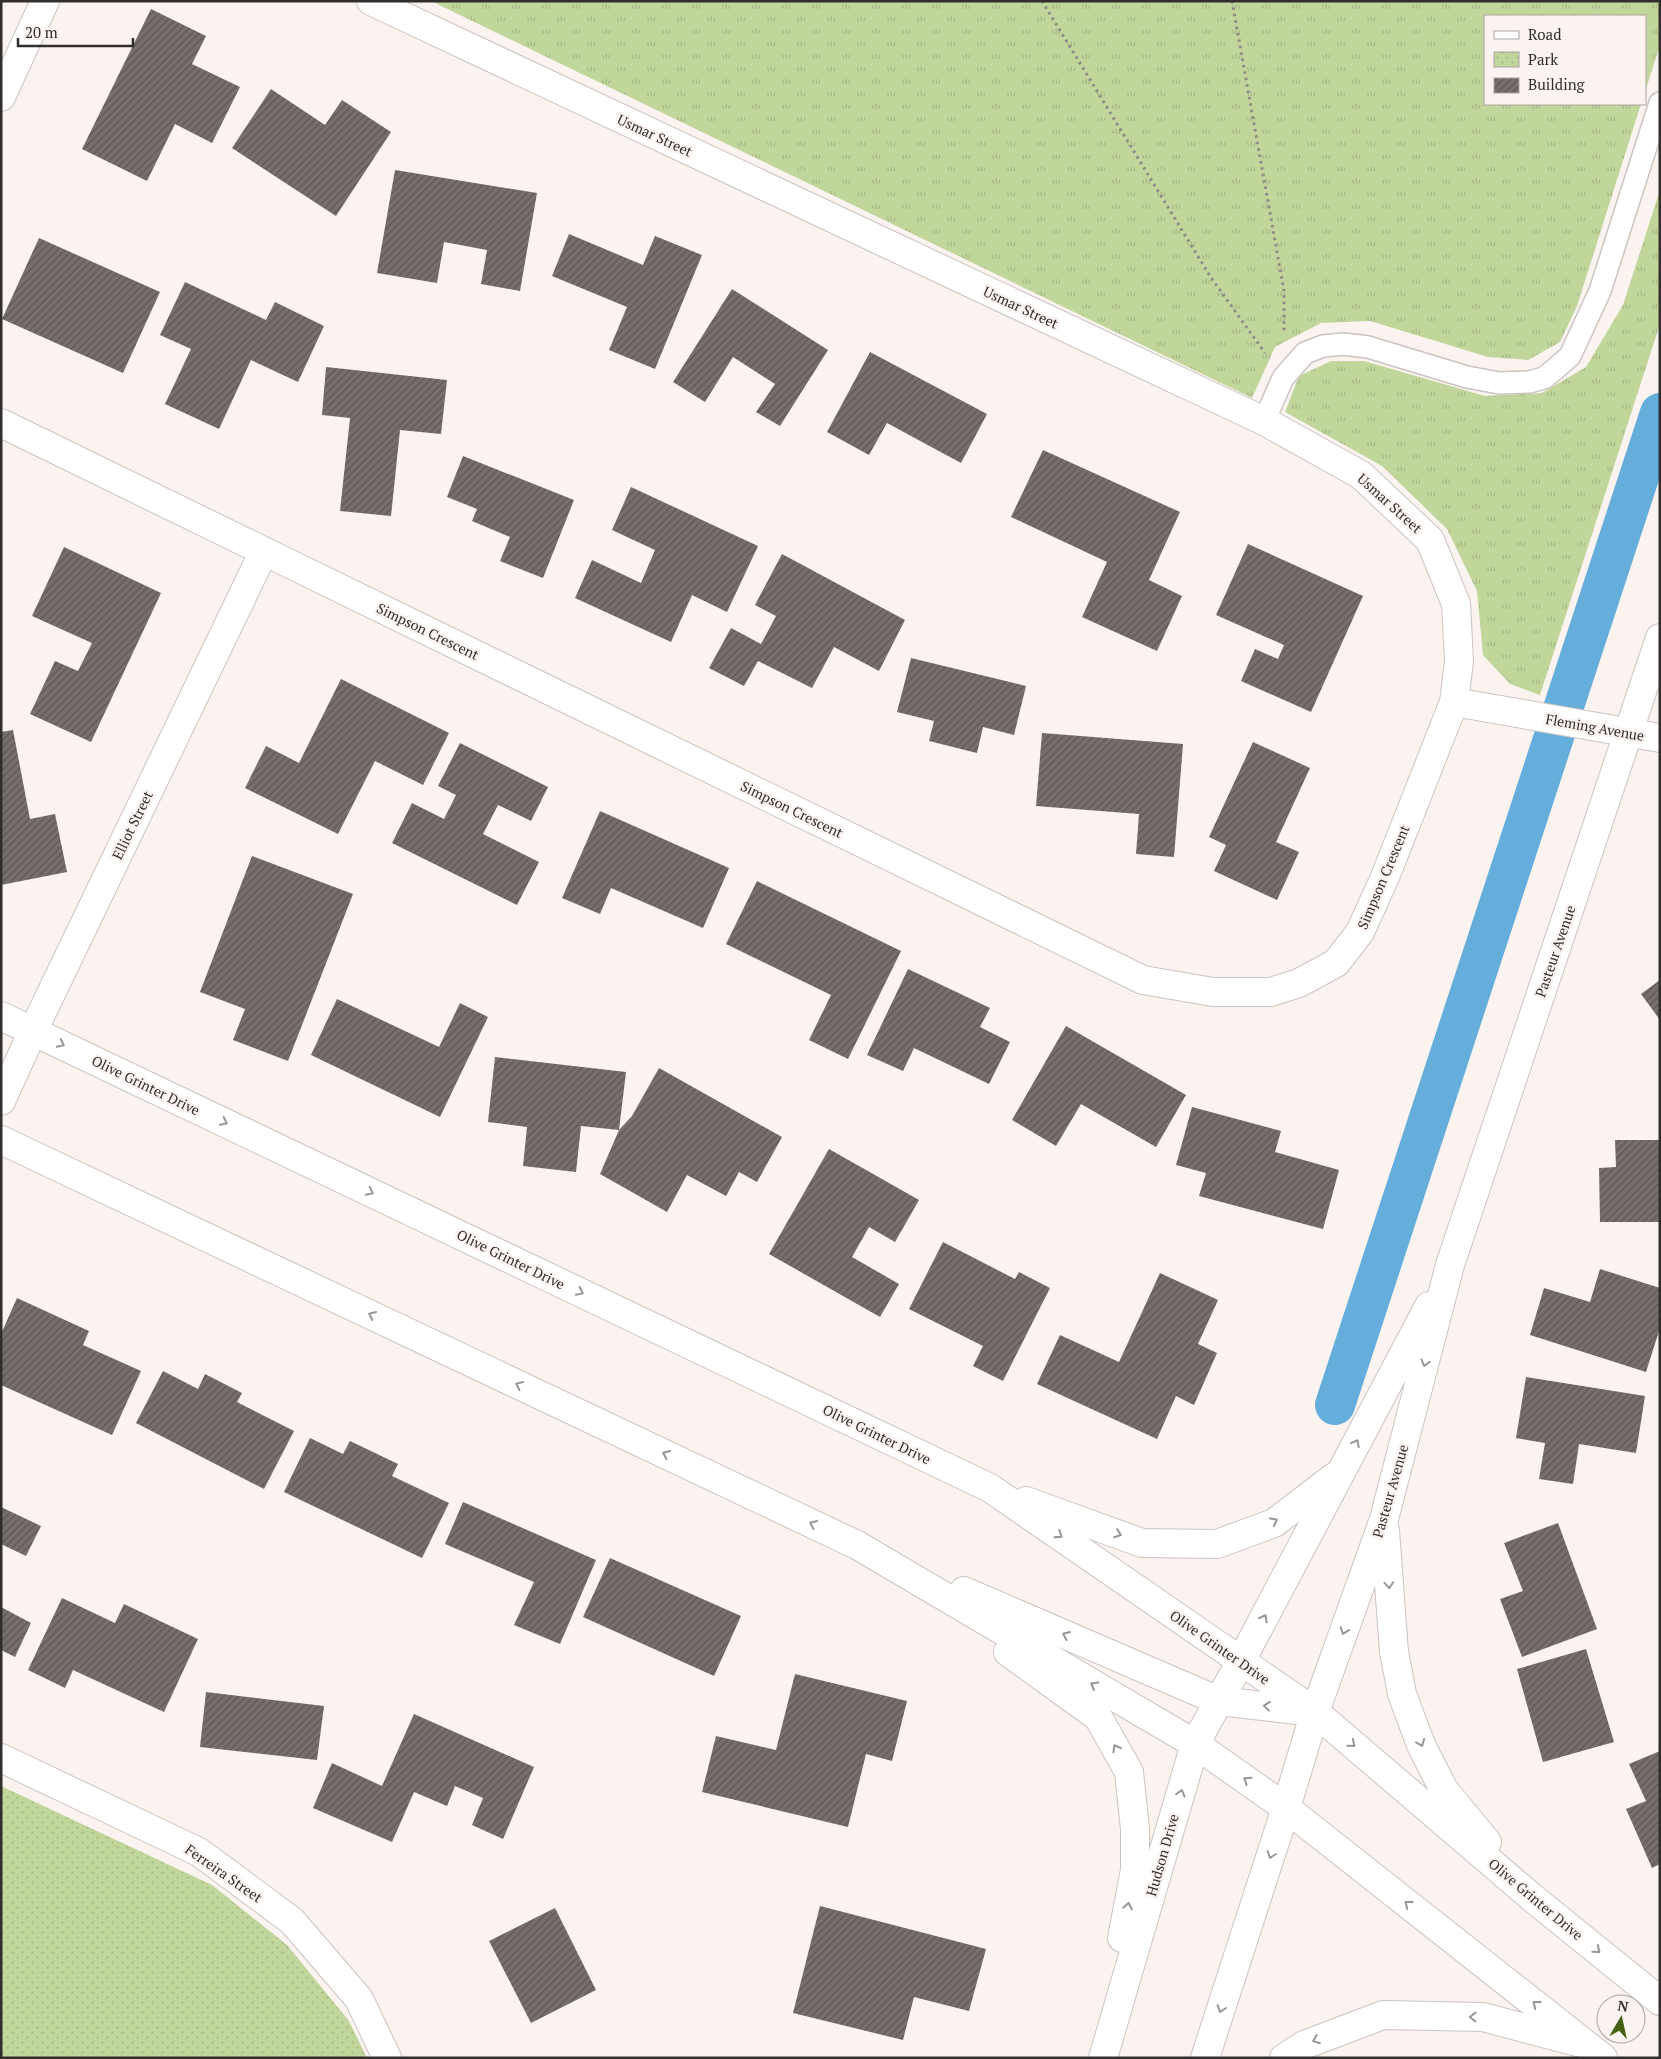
<svg xmlns="http://www.w3.org/2000/svg" width="1661" height="2059" viewBox="0 0 1661 2059" font-family="'PT Serif',serif">
<style>
.grass{fill:url(#grass-tufts)}
.park{fill:url(#park-dots)}
.lines{fill:none;stroke-linecap:round;stroke-linejoin:round}
.canal{stroke:#65addb;stroke-width:40}
.building{fill:url(#building-hatch)}
.lane-casing{stroke:#cbc4c1;stroke-width:24}
.street-casing{stroke:#cbc4c1;stroke-width:30}
.secondary-casing{stroke:#cbc4c1;stroke-width:30}
.path{stroke:#8f8987;stroke-width:3;stroke-dasharray:2.5 4;stroke-linecap:butt}
.lane{stroke:#fff;stroke-width:21}
.street{stroke:#fff;stroke-width:28}
.secondary{stroke:#fff;stroke-width:28}
.oneway{stroke:#989696}
.labels{text-anchor:middle;dominant-baseline:central;stroke-width:5;stroke-linejoin:round;paint-order:stroke}
.street-label{font-size:14px;fill:#312e2d;stroke:#fbf3f0}
</style>
<defs>
<pattern id="grass-tufts" width="24" height="20" patternUnits="userSpaceOnUse" patternTransform="scale(1.25)"><rect width="24" height="20" fill="#c1d69b"/><path d="M3 7l-1-3M5 7V3M7 7l1-3M15 17l-1-3M17 17v-4M19 17l1-3" fill="none" stroke="#a6b886"/></pattern>
<pattern id="park-dots" width="8" height="8" patternUnits="userSpaceOnUse" patternTransform="scale(1.25)"><rect width="8" height="8" fill="#c1d69b"/><path d="M2 2h.1M6 6h.1" fill="none" stroke="#a6b886" stroke-width="1.8" stroke-linecap="round"/></pattern>
<pattern id="building-hatch" width="6" height="6" patternUnits="userSpaceOnUse" patternTransform="scale(1.25)"><rect width="6" height="6" fill="#766f6d"/><path d="M-1 1l2-2M0 6l6-6M5 7l2-2" fill="none" stroke="#5c5755"/></pattern>
</defs>
<rect width="100%" height="100%" fill="#fbf3f0"/>
<!-- grass -->
<path class="grass" d="M431 1H1660V45L1645 92V16H1485V104H1641L1577 306 1560 342 1528 360 1488 357 1370 321 1321 323 1275 347 1252 398Z
M1660 190V324L1540 695 1510 684 1483 655 1477 591 1447 529 1382 466 1285 412 1299 376 1331 361H1364L1485 396 1542 393 1586 367 1623 305Z"/>
<!-- park -->
<path class="park" d="M1 1786 212 1885 287 1945 349 2021 367 2058H1Z"/>
<g class="lines">
<!-- canal -->
<path class="canal" d="M1335 1405 1660 413"/>
</g>
<!-- building -->
<path class="building" d="M151 9 206 36 192 64 240 87 212 143 175 124 147 181 82 149Z
M271 89 325 125 342 100 391 132 336 216 232 148Z
M395 170 537 193 520 291 481 284 487 250 444 242 437 283 377 273Z
M569 234 643 265 655 236 702 255 655 369 609 350 627 307 552 276Z
M39 238 160 292 123 373 2 319Z
M185 282 266 320 275 302 324 326 298 382 251 360 219 429 165 404 191 349 160 335Z
M732 289 828 350 780 426 756 412 775 384 733 357 705 402 673 382Z
M870 352 987 414 961 463 887 423 869 455 827 432Z
M326 367 447 380 441 434 400 430 391 516 340 511 350 418 322 415Z
M1043 450 1180 512 1149 580 1182 596 1157 651 1082 617 1107 562 1011 517Z
M463 456 574 500 543 578 500 561 510 537 472 521 477 509 447 497Z
M631 487 758 546 727 612 692 595 671 642 575 598 592 560 641 583 655 550 612 530Z
M1248 544 1363 596 1311 712 1241 681 1255 649 1278 659 1284 645 1216 615Z
M64 547 161 593 91 742 30 714 55 661 78 671 92 643 32 616Z
M782 554 905 620 879 671 834 647 812 688 758 661 744 686 709 668 731 628 761 644 776 616 755 605Z
M911 658 1026 686 1014 735 983 727 977 753 929 741 934 721 897 712Z
M341 679 449 733 423 785 375 761 338 834 245 788 266 746 299 763Z
M13 730 30 819 55 814 67 872 1 885V732Z
M1042 733 1183 744 1174 857 1136 854 1139 814 1036 806Z
M1253 742 1310 768 1276 842 1299 852 1277 900 1214 871 1226 845 1209 837Z
M460 743 548 787 531 821 498 805 483 834 539 862 517 905 392 843 412 803 444 819 456 795 438 786Z
M600 811 729 868 703 928 611 888 600 914 562 898Z
M252 856 353 894 288 1061 233 1040 245 1009 200 992Z
M757 881 901 951 848 1059 809 1040 831 995 726 944Z
M908 969 990 1008 980 1027 1010 1042 989 1084 914 1048 903 1071 867 1055Z
M1660 980V1020L1641 994Z
M337 999 439 1047 460 1003 488 1017 440 1117 311 1055Z
M1066 1026 1186 1095 1156 1147 1081 1104 1056 1146 1012 1120Z
M495 1057 626 1072 619 1130 581 1126 576 1172 523 1166 527 1127 488 1122Z
M659 1068 782 1137 757 1182 739 1172 726 1196 687 1175 667 1212 600 1174 619 1130 632 1116Z
M1192 1107 1281 1131 1275 1152 1339 1170 1323 1229 1199 1196 1206 1173 1176 1165Z
M1615 1140H1660V1222H1600L1599 1168 1616 1167Z
M829 1149 919 1200 895 1242 869 1227 852 1257 899 1284 880 1317 769 1254Z
M943 1242 1015 1279 1019 1272 1050 1288 1003 1381 973 1366 983 1346 909 1309Z
M1600 1269 1660 1288V1328L1646 1372 1530 1335 1544 1288 1590 1302Z
M1160 1273 1218 1300 1198 1344 1217 1353 1194 1405 1176 1396 1157 1439 1037 1384 1060 1335 1119 1362Z
M17 1298 89 1331 83 1345 141 1371 112 1435 1 1385V1334Z
M163 1371 198 1389 205 1374 242 1393 237 1402 294 1431 264 1489 136 1423Z
M1526 1377 1645 1396 1636 1453 1579 1444 1573 1484 1539 1479 1545 1443 1516 1438Z
M310 1438 343 1454 350 1441 398 1464 392 1476 449 1503 422 1558 284 1492Z
M463 1502 596 1560 560 1644 514 1625 534 1582 445 1544Z
M1 1507 41 1526 26 1556 1 1544Z
M1558 1523 1597 1629 1522 1657 1500 1599 1523 1591 1504 1543Z
M610 1558 741 1616 714 1676 583 1617Z
M62 1598 115 1623 124 1604 198 1639 164 1712 73 1670 65 1688 28 1670Z
M1 1607 31 1623 15 1657 1 1650Z
M1586 1649 1614 1742 1543 1762 1517 1669Z
M795 1674 907 1701 892 1761 866 1754 848 1827 702 1792 716 1736 776 1750Z
M206 1692 324 1706 317 1760 200 1747Z
M414 1714 534 1767 503 1839 472 1825 483 1798 455 1786 447 1806 414 1792 392 1842 313 1808 332 1763 382 1786Z
M1660 1751V1864L1652 1868 1626 1809 1646 1801 1629 1764Z
M820 1906 986 1949 969 2011 914 1997 903 2040 793 2013Z
M555 1908 596 1990 531 2023 489 1941Z"/>
<g class="lines">
<!-- lane casing -->
<g class="lane-casing">
<path id="lane" d="M1264 421 1283 378 1305 353 1323 346 1343 344 1368 347 1467 377 1499 383 1529 382 1544 378 1555 369 1570 356 1600 291 1660 103"/>
</g>
<!-- street casing -->
<g class="street-casing">
<path id="street" d="M1 97 45 1
M1 423 1143 980 1213 992H1271L1299 983 1336 963 1360 932 1385 877 1454 702 1459 661 1456 604 1430 540 1361 475 1264 421 371 1
M1454 702 1660 738
M1 1101 33 1031 264 551
M1 1758 199 1852 292 1921 359 1999 387 2058"/>
</g>
<!-- secondary casing -->
<g class="secondary-casing">
<path id="secondary" d="M1 1016 990 1488 1315 1712 1535 1900 1660 2001
M1 1140 857 1545 1195 1744 1286 1808 1603 2058
M1026 1501 1142 1543 1217 1544 1274 1523 1334 1477
M1385 1530 1394 1652 1402 1694 1421 1745 1444 1790 1487 1842
M964 1591 1219 1701 1313 1712
M1008 1652 1098 1717 1129 1772 1135 1829V1870L1122 1938
M1103 2058 1195 1744 1241 1661 1429 1306
M1205 2058 1286 1808 1315 1712 1384 1519 1450 1265 1660 638
M1284 2058 1304 2045 1383 2015 1483 2017 1577 2042"/>
</g>
<!-- path -->
<path class="path" d="M1042 1 1210 276 1265 353
M1232 1 1284 291V331"/>
<!-- lane -->
<use href="#lane" class="lane"/>
<!-- street -->
<use href="#street" class="street"/>
<!-- secondary -->
<use href="#secondary" class="secondary"/>
</g>
<!-- one-way arrows -->
<defs><path id="oneway-chevron" d="M-2-3.5L2.5 0L-2 3.5" fill="none" stroke-width="1.6" stroke-linecap="round" stroke-linejoin="round" transform="scale(1.25)"/></defs>
<g class="oneway">
<use href="#oneway-chevron" transform="translate(61 1044) rotate(26)"/>
<use href="#oneway-chevron" transform="translate(224 1122) rotate(26)"/>
<use href="#oneway-chevron" transform="translate(370 1192) rotate(26)"/>
<use href="#oneway-chevron" transform="translate(580 1292) rotate(26)"/>
<use href="#oneway-chevron" transform="translate(372 1315) rotate(-155)"/>
<use href="#oneway-chevron" transform="translate(1425 1363) rotate(105)"/>
<use href="#oneway-chevron" transform="translate(519 1385) rotate(-155)"/>
<use href="#oneway-chevron" transform="translate(1356 1443) rotate(-62)"/>
<use href="#oneway-chevron" transform="translate(666 1454) rotate(-155)"/>
<use href="#oneway-chevron" transform="translate(1274 1521) rotate(-29)"/>
<use href="#oneway-chevron" transform="translate(813 1524) rotate(-155)"/>
<use href="#oneway-chevron" transform="translate(1118 1534) rotate(20)"/>
<use href="#oneway-chevron" transform="translate(1059 1535) rotate(34)"/>
<use href="#oneway-chevron" transform="translate(1389 1585) rotate(86)"/>
<use href="#oneway-chevron" transform="translate(1264 1618) rotate(-62)"/>
<use href="#oneway-chevron" transform="translate(1344 1631) rotate(110)"/>
<use href="#oneway-chevron" transform="translate(1066 1635) rotate(-157)"/>
<use href="#oneway-chevron" transform="translate(1094 1685) rotate(-149)"/>
<use href="#oneway-chevron" transform="translate(1267 1706) rotate(-173)"/>
<use href="#oneway-chevron" transform="translate(1421 1743) rotate(67)"/>
<use href="#oneway-chevron" transform="translate(1352 1744) rotate(40)"/>
<use href="#oneway-chevron" transform="translate(1116 1748) rotate(-119)"/>
<use href="#oneway-chevron" transform="translate(1247 1780) rotate(-145)"/>
<use href="#oneway-chevron" transform="translate(1181 1793) rotate(-74)"/>
<use href="#oneway-chevron" transform="translate(1271 1855) rotate(108)"/>
<use href="#oneway-chevron" transform="translate(1408 1904) rotate(-142)"/>
<use href="#oneway-chevron" transform="translate(1128 1906) rotate(-80)"/>
<use href="#oneway-chevron" transform="translate(1597 1950) rotate(39)"/>
<use href="#oneway-chevron" transform="translate(1536 2004) rotate(-142)"/>
<use href="#oneway-chevron" transform="translate(1221 2009) rotate(108)"/>
<use href="#oneway-chevron" transform="translate(1473 2017) rotate(-179)"/>
<use href="#oneway-chevron" transform="translate(1316 2040) rotate(159)"/>
</g>
<g class="labels">
<!-- street labels -->
<g class="street-label">
<text transform="translate(655 135) rotate(25)">Usmar Street</text>
<text transform="translate(1021 307) rotate(25)">Usmar Street</text>
<text transform="translate(1390 503) rotate(42)">Usmar Street</text>
<text transform="translate(428 631) rotate(26)">Simpson Crescent</text>
<text transform="translate(1595 727) rotate(10)">Fleming Avenue</text>
<text transform="translate(792 809) rotate(26)">Simpson Crescent</text>
<text transform="translate(132 825) rotate(-64)">Elliot Street</text>
<text transform="translate(1383 877) rotate(-67)">Simpson Crescent</text>
<text transform="translate(1555 951) rotate(-71)">Pasteur Avenue</text>
<text transform="translate(146 1085) rotate(26)">Olive Grinter Drive</text>
<text transform="translate(511 1259) rotate(26)">Olive Grinter Drive</text>
<text transform="translate(877 1434) rotate(26)">Olive Grinter Drive</text>
<text transform="translate(1390 1491) rotate(-74)">Pasteur Avenue</text>
<text transform="translate(1220 1647) rotate(35)">Olive Grinter Drive</text>
<text transform="translate(1162 1855) rotate(-74)">Hudson Drive</text>
<text transform="translate(224 1873) rotate(35)">Ferreira Street</text>
<text transform="translate(1536 1899) rotate(40)">Olive Grinter Drive</text>
</g>
</g>
<!-- border -->
<rect width="1661" height="2059" fill="none" stroke="#312e2d" stroke-width="5"/>
<!-- legend -->
<rect x="1484" y="15" width="162" height="90" fill="#fbf3f0" stroke="#aaa4a2"/>
<rect x="1494" y="31" width="25" height="8" fill="#ffffff" stroke="#aaa4a2"/>
<text x="1528" y="40" font-size="15" fill="#312e2d">Road</text>
<rect x="1494" y="52" width="25" height="15" fill="url(#park-dots)" stroke="#aaa4a2"/>
<text x="1528" y="65" font-size="15" fill="#312e2d">Park</text>
<rect x="1494" y="78" width="25" height="15" fill="url(#building-hatch)" stroke="#aaa4a2"/>
<text x="1528" y="90" font-size="15" fill="#312e2d">Building</text>
<!-- north arrow -->
<g transform="translate(1621 2019) rotate(9)"><circle r="24" fill="#fbf3f0" stroke="#aaa4a2"/>
<path d="M0-4L9 19L0 12L-9 19Z" fill="#456113"/>
<text y="-8" font-size="14" font-weight="bold" text-anchor="middle" fill="#312e2d">N</text>
</g>
<!-- scale -->
<path d="M18 38v8h115v-8" fill="none" stroke="#312e2d" stroke-width="2.5"/>
<text x="25" y="38" font-size="15" fill="#312e2d" stroke="#fbf3f0" stroke-width="4" paint-order="stroke">20 m</text>
</svg>
